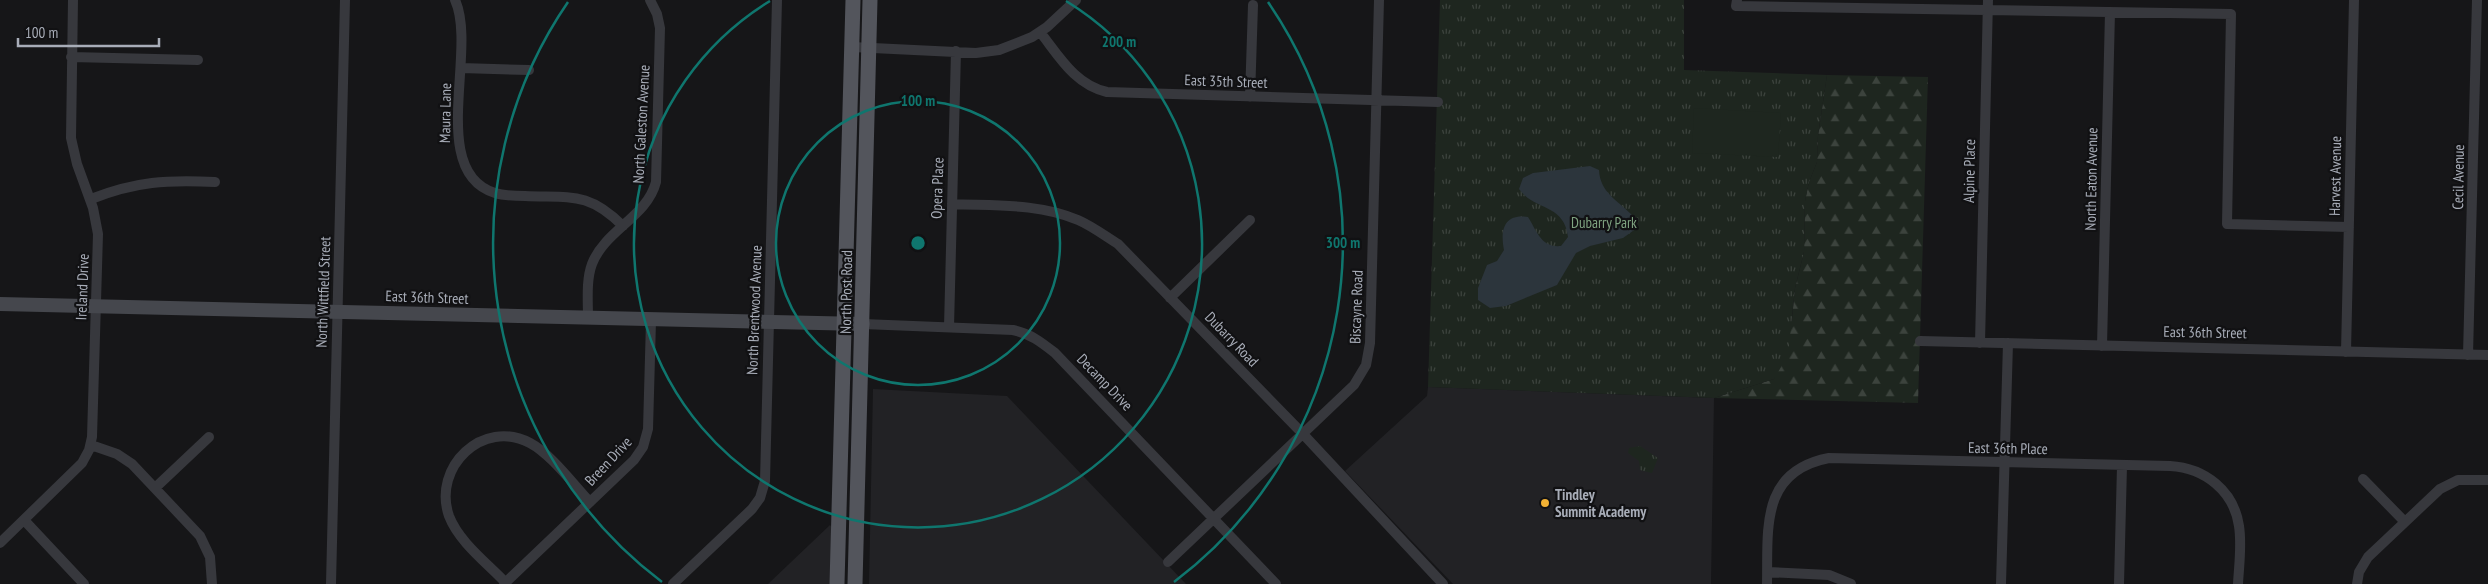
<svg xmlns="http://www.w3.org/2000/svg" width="2488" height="584" viewBox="0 0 2488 584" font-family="'PT Sans Narrow',sans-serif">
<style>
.built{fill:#222225}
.forest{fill:url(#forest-firs)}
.park{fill:url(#park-tufts)}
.pitch{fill:#1e261f}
.water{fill:#2c353c}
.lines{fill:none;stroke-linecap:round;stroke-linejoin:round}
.street{stroke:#37383d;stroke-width:10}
.secondary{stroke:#45474d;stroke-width:14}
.primary{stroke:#53555c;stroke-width:15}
.ring{fill:none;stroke:#0f766e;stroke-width:2.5}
.poi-dot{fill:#f2b134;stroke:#111113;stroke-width:2}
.labels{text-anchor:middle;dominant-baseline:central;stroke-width:4.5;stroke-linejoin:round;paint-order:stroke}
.street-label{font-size:15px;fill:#a8adb8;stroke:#111113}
.park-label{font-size:15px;fill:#7fa381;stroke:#111113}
.poi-label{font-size:15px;font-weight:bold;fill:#a8adb8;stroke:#111113;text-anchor:start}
.centre{fill:#0f766e;stroke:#111113;stroke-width:2.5}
.ring-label{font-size:15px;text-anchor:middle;font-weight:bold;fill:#0f766e;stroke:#111113;stroke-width:4.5;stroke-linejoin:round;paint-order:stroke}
</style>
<defs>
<pattern id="forest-firs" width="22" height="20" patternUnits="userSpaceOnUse" patternTransform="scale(1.25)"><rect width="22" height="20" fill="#1e261f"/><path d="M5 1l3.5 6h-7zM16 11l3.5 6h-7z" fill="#3c433d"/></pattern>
<pattern id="park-tufts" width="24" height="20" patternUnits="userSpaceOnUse" patternTransform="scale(1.25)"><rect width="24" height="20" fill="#1e261f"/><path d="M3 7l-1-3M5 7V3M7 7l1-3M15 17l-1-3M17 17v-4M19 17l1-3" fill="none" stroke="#3c433d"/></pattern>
</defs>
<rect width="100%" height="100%" fill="#161618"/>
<!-- built -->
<path class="built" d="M1428 387 1714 398 1711 584H1453L1345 471 1427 396Z
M873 389 1007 396 1186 584H869Z
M830 525 834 530 832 584H768Z"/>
<!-- forest -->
<path class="forest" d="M1827 75 1928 77 1918 403 1714 398 1774 379 1792 319 1795 288 1804 252 1805 201 1809 182 1817 162 1818 136Z"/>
<!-- park -->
<path class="park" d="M1440 0H1684V70L1827 75 1818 135 1817 162 1809 182 1805 201 1804 252 1795 288 1788 355 1774 379 1714 398 1428 387Z
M1640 446 1658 458 1652 473 1640 470 1639 461 1628 453 1629 448Z"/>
<!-- pitch -->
<path class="pitch" d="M1694 108 1781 113 1778 157 1692 153Z"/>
<!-- water -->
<path class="water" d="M1590 166 1599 170C1600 192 1617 200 1631 214 1634 217 1636 223 1637 228L1623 238 1590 246 1576 253 1557 285 1506 306 1490 308 1478 300V288L1487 265 1497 261 1504 250C1500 230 1504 213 1528 217 1537 231 1541 248 1561 246L1568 237C1564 203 1535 211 1519 189L1523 178 1533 173Z"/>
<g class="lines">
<!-- street -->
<path class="street" d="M455 0C478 50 427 172 495 193 505 196 515 196 525 196 570 198 588 191 623 226
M1737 0 1736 6 2231 14 2227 224 2349 227
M1040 32C1059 56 1075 85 1107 92L1438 102
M852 47 976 53 999 50 1032 37 1047 27 1076 0
M71 57 198 60
M461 68 529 70
M1250 97 1253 5
M91 199C137 181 166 180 215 182
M952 204C994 206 1038 203 1078 220 1092 226 1105 236 1118 244L1303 434 1443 584
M1170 298 1250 220
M588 318C588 301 586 280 592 264 605 230 647 217 656 182L660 28 657 14 650 0
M863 324 1013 330C1031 334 1041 342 1055 353L1276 584
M949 327 956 51
M1920 341 2488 355
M1980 343 1988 0
M2102 346 2110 12
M2346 352 2354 0
M2468 355 2477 0
M91 445 117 454 132 464 200 536 210 557 212 584
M2363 479 2405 522
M155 488 209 437
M24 520 84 584
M0 543 82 463 89 450 92 437 98 234 93 208 77 164 71 138 73 0
M1168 562 1354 385 1366 365 1370 343 1379 0
M1767 572 1829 575 1851 584
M505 582C487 563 459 542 449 516 432 467 483 418 530 443 551 454 573 484 590 502
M331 584 345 0
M504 584 634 460 643 447 648 429 651 321
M673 584 752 509 760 498 765 481 777 0
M1767 584C1768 529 1760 471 1829 458L2170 466C2205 468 2234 491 2239 526 2242 545 2239 565 2238 584
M2001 584 2008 343
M2119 584 2122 466
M2357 584 2359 572 2368 557 2440 489 2458 480H2488"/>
<!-- secondary -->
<path class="secondary" d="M0 304 863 324"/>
<!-- primary -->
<path class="primary" d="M837 584 853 0
M855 584 870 0"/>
</g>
<!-- distance rings -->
<g class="ring">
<circle cx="918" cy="243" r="142"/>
<path d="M1066 1A284 284 0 1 1 770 1"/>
<path d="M662 582A425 425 0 0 1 568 2M1268 2A425 425 0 0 1 1174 582"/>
</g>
<!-- markers -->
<circle class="poi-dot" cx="1545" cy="503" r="5"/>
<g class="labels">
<!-- street labels -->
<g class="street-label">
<text transform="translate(1226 81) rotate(2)">East 35th Street</text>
<text transform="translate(445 113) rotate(-89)">Maura Lane</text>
<text transform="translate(641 124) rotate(-87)">North Galeston Avenue</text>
<text transform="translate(1969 171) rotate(-89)">Alpine Place</text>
<text transform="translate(2335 176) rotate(-89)">Harvest Avenue</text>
<text transform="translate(2458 177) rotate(-89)">Cecil Avenue</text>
<text transform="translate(2091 179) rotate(-89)">North Eaton Avenue</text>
<text transform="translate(937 188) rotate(-88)">Opera Place</text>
<text transform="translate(82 287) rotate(-88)">Ireland Drive</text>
<text transform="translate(323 292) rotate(-88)">North Wittfield Street</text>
<text transform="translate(846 292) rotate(-89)">North Post Road</text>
<text transform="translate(427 297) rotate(2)">East 36th Street</text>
<text transform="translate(1356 307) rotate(-88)">Biscayne Road</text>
<text transform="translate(754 310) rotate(-88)">North Brentwood Avenue</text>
<text transform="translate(2205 332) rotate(1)">East 36th Street</text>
<text transform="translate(1232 339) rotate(46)">Dubarry Road</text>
<text transform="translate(1105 382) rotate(46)">Decamp Drive</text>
<text transform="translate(2008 448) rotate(1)">East 36th Place</text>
<text transform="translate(608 461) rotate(-47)">Breen Drive</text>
</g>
<!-- park labels -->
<g class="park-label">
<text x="1604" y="222">Dubarry Park</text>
</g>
<!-- poi labels -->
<g class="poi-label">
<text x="1555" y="494">Tindley<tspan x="1555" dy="17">Summit Academy</tspan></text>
</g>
</g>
<circle cx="918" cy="243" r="8" class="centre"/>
<g class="ring-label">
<text x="1119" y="47">200 m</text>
<text x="918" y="106">100 m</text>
<text x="1343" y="248">300 m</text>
</g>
<!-- scale -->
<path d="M18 38v8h141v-8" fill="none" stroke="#a8adb8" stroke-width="2.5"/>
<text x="25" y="38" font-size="15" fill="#a8adb8" stroke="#111113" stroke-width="4" paint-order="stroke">100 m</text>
</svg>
